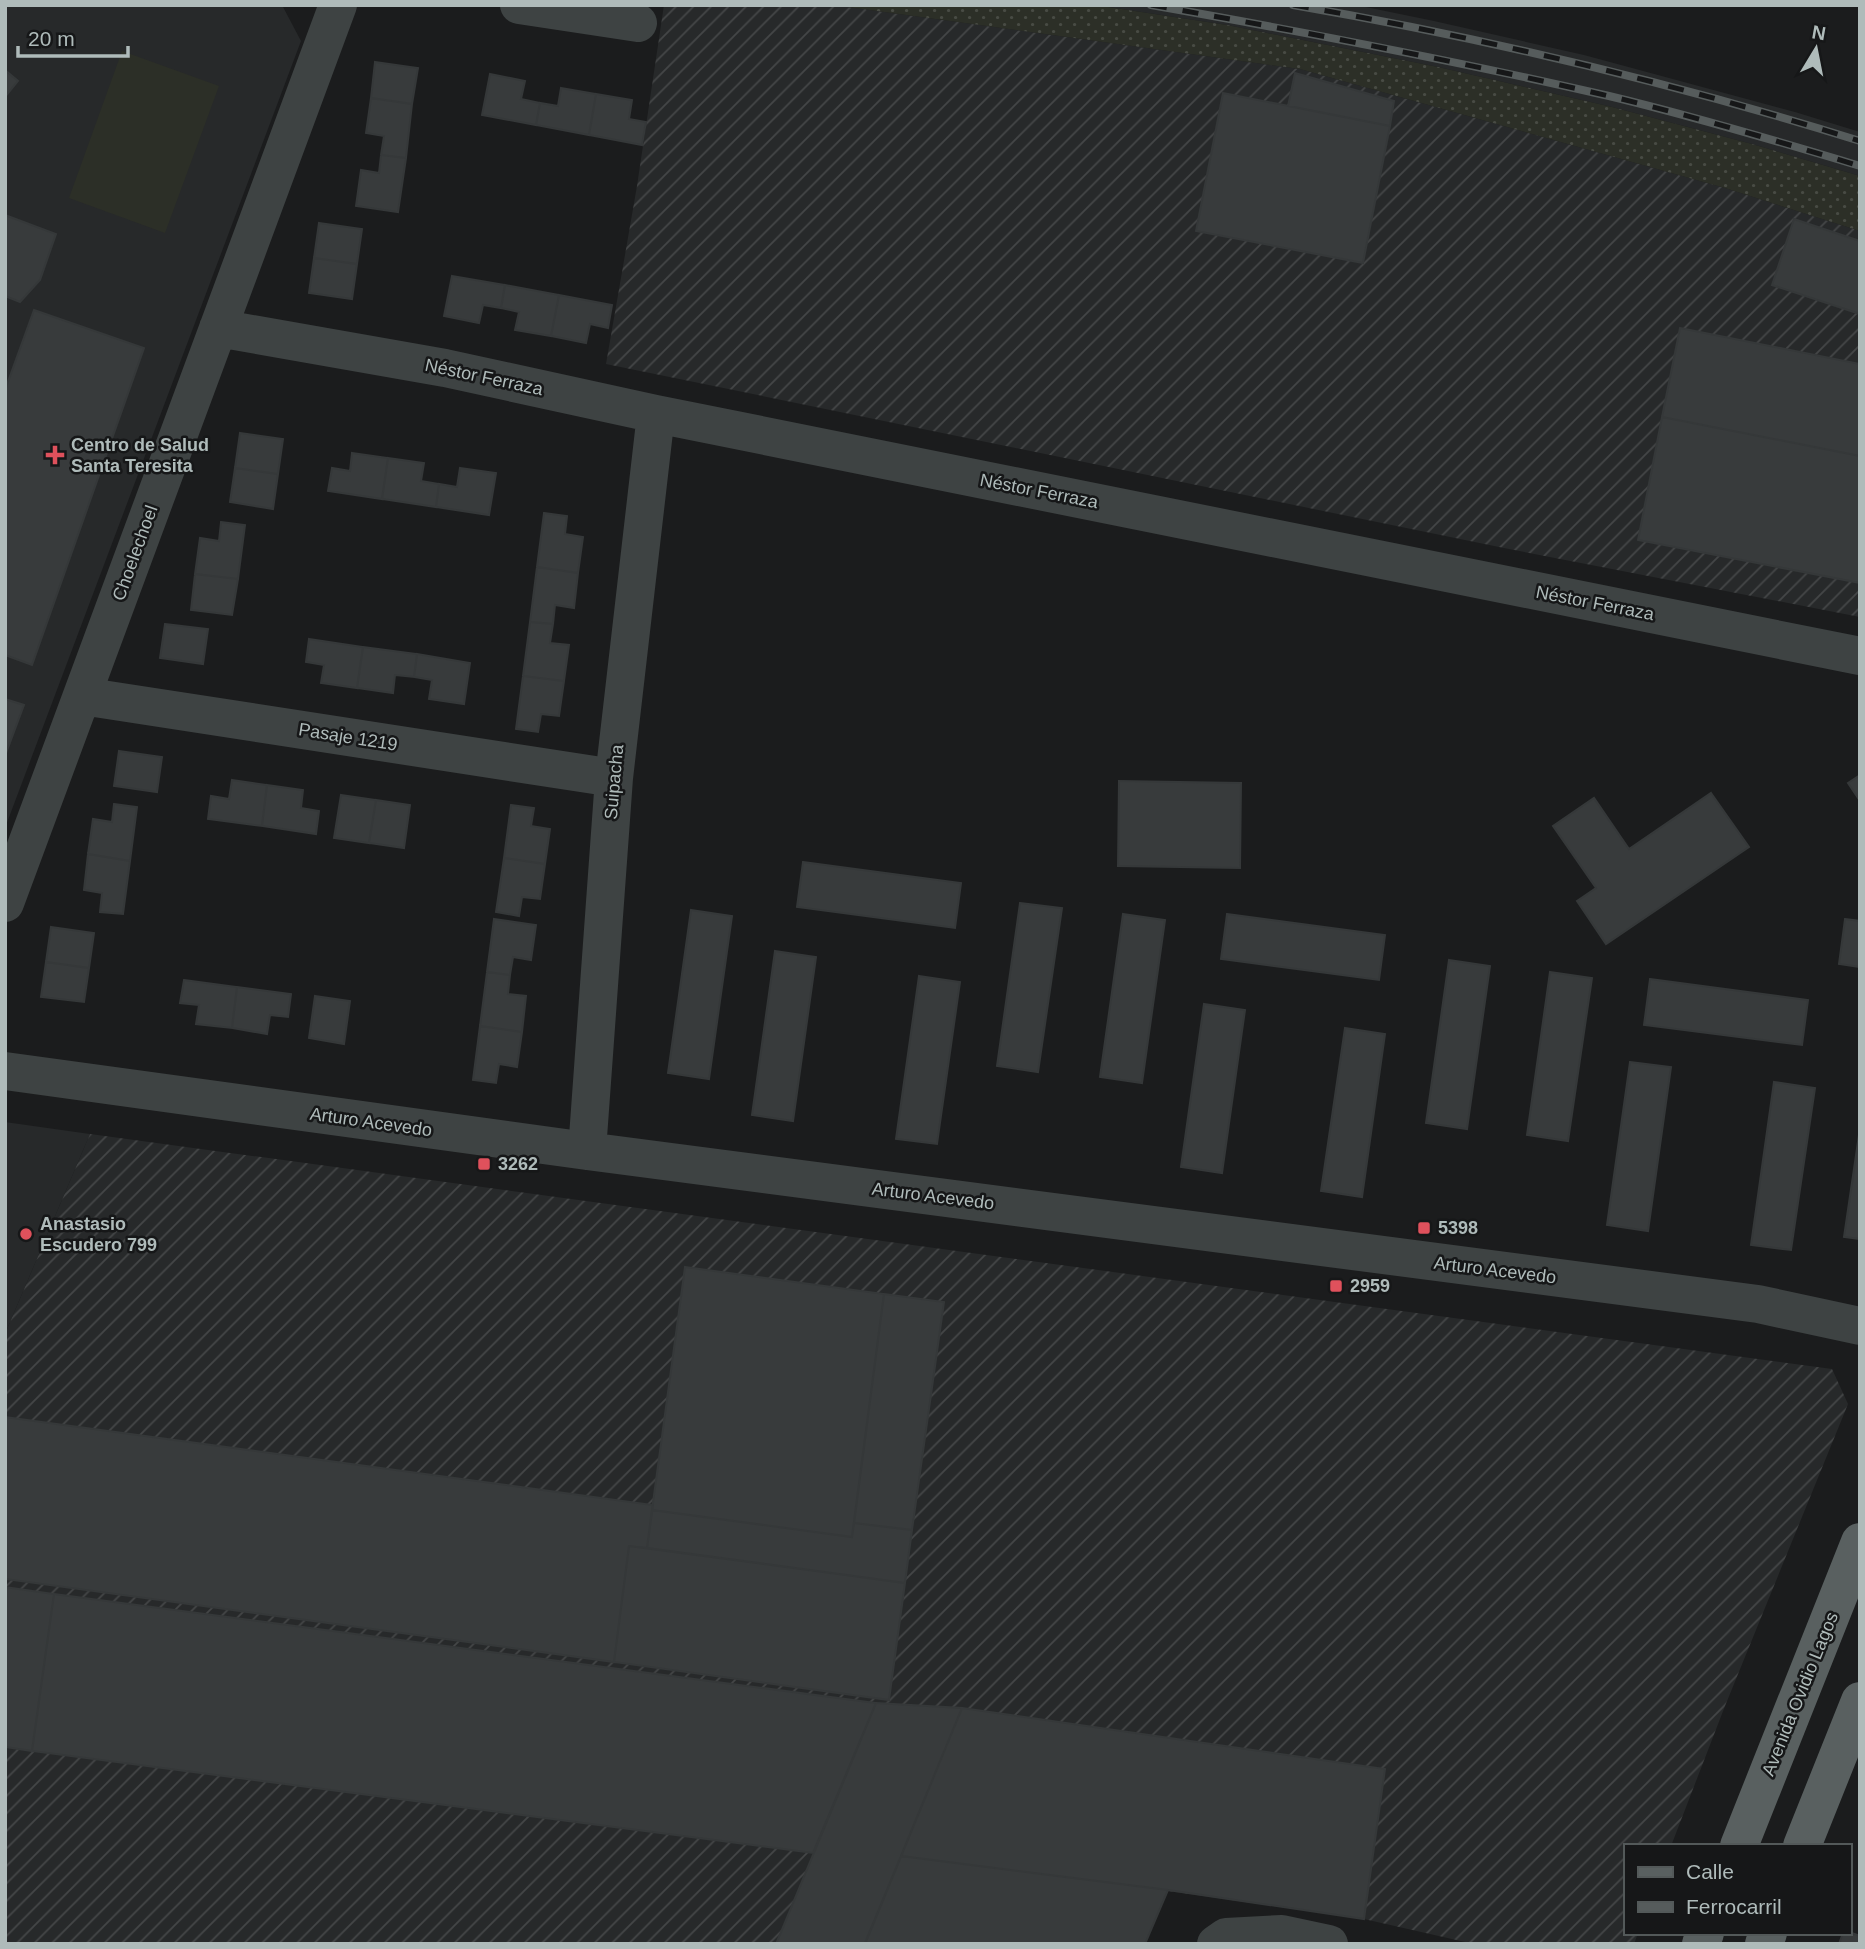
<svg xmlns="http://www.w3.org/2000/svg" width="1865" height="1949" viewBox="0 0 1865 1949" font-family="Helvetica,sans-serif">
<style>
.built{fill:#27292a}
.industrial{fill:url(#industrial-furrows)}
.grass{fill:url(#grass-dots)}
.garden{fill:#2c2f27}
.building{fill:#383b3c;stroke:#353839;stroke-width:2}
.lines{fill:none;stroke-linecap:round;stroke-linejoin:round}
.minor{stroke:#3e4343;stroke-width:38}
.major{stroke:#596060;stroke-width:38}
.rail-casing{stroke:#565c5c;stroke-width:8}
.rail{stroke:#161718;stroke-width:5;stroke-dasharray:16;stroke-linecap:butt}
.poi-dot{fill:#df515c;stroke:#161718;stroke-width:2.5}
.labels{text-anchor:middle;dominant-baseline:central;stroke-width:5;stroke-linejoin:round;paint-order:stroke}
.street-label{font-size:18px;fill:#afbbba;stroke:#161718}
.poi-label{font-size:18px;font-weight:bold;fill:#afbbba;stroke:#161718;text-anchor:start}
</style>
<defs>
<pattern id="industrial-furrows" width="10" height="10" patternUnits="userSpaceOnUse" patternTransform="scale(1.75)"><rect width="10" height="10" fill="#27292a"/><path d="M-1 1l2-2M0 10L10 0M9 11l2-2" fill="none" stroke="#444647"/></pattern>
<pattern id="grass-dots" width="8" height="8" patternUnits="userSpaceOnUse" patternTransform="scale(1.75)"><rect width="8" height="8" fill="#2c2f27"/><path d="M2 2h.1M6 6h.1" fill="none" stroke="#484b44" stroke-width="1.8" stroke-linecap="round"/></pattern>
</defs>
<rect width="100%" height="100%" fill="#1b1c1d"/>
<!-- built -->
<path class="built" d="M5 5H282L301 41 5 828Z
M1095 5H1356L1434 21 1584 55 1795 112 1860 132V176L1752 144 1612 107 1438 67 1227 25Z
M5 1122 90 1134 5 1334Z"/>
<!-- industrial -->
<path class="industrial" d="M664 5H833L1300 69 1725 188 1860 231V617L1504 548 606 364 637 186Z
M90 1134 1832 1369 1848 1404 1725 1706 1671 1846H1625V1933H1638L1634 1944H1474L1364 1919 1168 1891 1145 1944H5V1334Z"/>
<!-- grass -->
<path class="grass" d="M833 5H1095L1227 25 1438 67 1612 107 1752 144 1860 176V231L1725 188 1300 69Z"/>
<!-- garden -->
<path class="garden" d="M122 51 219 86 165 233 69 198Z"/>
<!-- building -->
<path class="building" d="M375 62 418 68 412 104 371 98Z
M5 70 18 81 5 97Z
M1295 73 1394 101 1390 126 1288 106Z
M490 74 525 81 521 99 540 103 536 125 482 115Z
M561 88 596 94 589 135 536 125 540 103 558 106Z
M1223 93 1390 126 1363 263 1196 231Z
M596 94 632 100 629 119 646 122 642 145 589 135Z
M371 98 412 104 406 158 381 155 384 136 366 133Z
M381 155 406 158 398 212 356 206 361 170 379 173Z
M5 215 56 234 40 280 20 302 5 296Z
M1794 219 1860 241V314L1772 285Z
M319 223 362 229 357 264 314 258Z
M314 258 357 264 352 299 309 293Z
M452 276 505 285 501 308 483 305 479 323 444 316Z
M505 285 559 295 551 336 515 330 519 312 501 308Z
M559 295 612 305 608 328 590 324 586 343 551 336Z
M34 310 144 348 32 665 5 655V390Z
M1680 328 1860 364V456L1662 417Z
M1662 417 1860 456V583L1638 540Z
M240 433 283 439 278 474 235 468Z
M352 453 388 458 382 499 328 491 332 468 350 471Z
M388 458 424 463 421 481 439 484 436 507 382 499Z
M235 468 278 474 273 509 230 502Z
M460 468 496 473 489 515 436 507 439 484 457 487Z
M544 513 567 516 565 534 583 537 578 573 537 567Z
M221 522 245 525 238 579 195 574 200 538 219 541Z
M537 567 578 573 574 608 555 605 553 624 530 622Z
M195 574 238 579 232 615 191 610Z
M530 622 553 624 550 643 569 645 564 681 523 676Z
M165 624 208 629 203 664 160 658Z
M309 639 363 647 357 688 321 683 324 665 306 662Z
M363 647 417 654 414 677 395 675 393 693 357 688Z
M417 654 470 663 464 704 429 699 432 680 414 677Z
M523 676 564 681 559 716 541 714 538 732 516 729Z
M5 699 24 705 5 756Z
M119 751 162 757 157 792 114 786Z
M1860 775V801L1848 783Z
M232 780 267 785 262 826 208 819 211 796 229 799Z
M1119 781 1241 783 1240 868 1118 866Z
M267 785 303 790 301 808 319 811 316 834 262 826Z
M1711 793 1749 847 1606 944 1577 901 1596 888 1553 826 1594 798 1629 849Z
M341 795 376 800 369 843 334 838Z
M376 800 410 805 404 848 369 843Z
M114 804 137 807 130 861 88 854 93 819 112 822Z
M511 805 534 808 531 826 550 829 545 864 504 858Z
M88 854 130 861 123 914 100 912 102 893 84 890Z
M504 858 545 864 540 899 522 897 519 916 496 912Z
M803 862 961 883 955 928 797 907Z
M1020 903 1062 908 1038 1072 997 1066Z
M691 910 732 916 709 1079 668 1073Z
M1123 914 1165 920 1142 1083 1100 1077Z
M1227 914 1385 935 1379 980 1221 959Z
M494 919 536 925 531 960 513 957 510 975 487 972Z
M1845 919 1860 921V967L1839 964Z
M51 927 94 933 89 968 46 962Z
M775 951 816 957 793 1121 752 1115Z
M1449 960 1490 966 1467 1129 1426 1123Z
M46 962 89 968 84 1002 41 997Z
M487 972 510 975 508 994 526 996 522 1032 480 1026Z
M1550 972 1592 978 1568 1141 1527 1135Z
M919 976 960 982 937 1144 896 1139Z
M1650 979 1808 1000 1802 1045 1644 1025Z
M184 980 237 987 232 1028 196 1024 199 1005 180 1003Z
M237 987 291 994 288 1017 270 1015 267 1034 232 1028Z
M315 996 350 1001 344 1044 309 1038Z
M1204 1004 1245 1010 1222 1173 1181 1167Z
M480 1026 522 1032 517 1067 499 1064 496 1083 473 1080Z
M1345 1028 1385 1034 1362 1197 1321 1191Z
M1630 1062 1671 1067 1648 1231 1607 1225Z
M1774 1082 1815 1088 1791 1250 1751 1245Z
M1860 1128V1239L1844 1237Z
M685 1267 884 1294 852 1537 652 1510Z
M884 1294 944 1302 912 1530 854 1523Z
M5 1417 653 1505 647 1548 629 1546 614 1662 5 1579Z
M652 1510 852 1537 854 1523 912 1530 905 1583 647 1548Z
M629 1546 905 1583 889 1700 614 1662Z
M5 1587 54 1594 32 1751 5 1747Z
M54 1594 876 1703 813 1853 32 1751Z
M876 1703 962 1708 865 1944H776Z
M962 1708 1385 1769 1364 1919 1168 1890 901 1856Z
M901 1856 1168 1890 1145 1944 865 1943Z
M1849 1932 1860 1936V1944H1839L1843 1933H1849Z"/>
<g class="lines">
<!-- minor -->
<path class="minor" d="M519 5 638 23
M218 328 445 368 656 414 1860 656
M82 696 614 778
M5 903 338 5
M5 1071 587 1151 1758 1304 1860 1326
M587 1151 614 778 656 414
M1216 1944 1226 1937 1282 1934 1329 1944"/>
<!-- major -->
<path class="major" d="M1739 1846 1860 1542
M1802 1846 1860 1701
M1701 1944 1705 1933
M1764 1944 1768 1933"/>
<!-- rail casing -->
<g class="rail-casing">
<path id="rail" d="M1151 5C1305 32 1457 61 1609 96 1693 116 1777 141 1860 166
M1293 5C1485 38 1674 83 1860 141"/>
</g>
<!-- rail -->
<use href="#rail" class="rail"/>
</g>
<!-- markers -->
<g class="poi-dot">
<path d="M51.5 444.5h7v7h7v7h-7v7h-7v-7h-7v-7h7z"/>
<rect x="477" y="1157" width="14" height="14" rx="3.5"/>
<rect x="1417" y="1221" width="14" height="14" rx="3.5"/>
<circle cx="26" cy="1234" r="7"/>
<rect x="1329" y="1279" width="14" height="14" rx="3.5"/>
</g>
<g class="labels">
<!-- street labels -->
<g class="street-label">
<text transform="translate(484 377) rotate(12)">Néstor Ferraza</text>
<text transform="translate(1039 491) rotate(11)">Néstor Ferraza</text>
<text transform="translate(135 553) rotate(-70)">Choelechoel</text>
<text transform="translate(1595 603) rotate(11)">Néstor Ferraza</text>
<text transform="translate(348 737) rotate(9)">Pasaje 1219</text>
<text transform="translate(614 782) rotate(-85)">Suipacha</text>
<text transform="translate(371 1122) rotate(8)">Arturo Acevedo</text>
<text transform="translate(933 1196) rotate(7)">Arturo Acevedo</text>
<text transform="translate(1495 1270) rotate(7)">Arturo Acevedo</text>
<text transform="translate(1800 1694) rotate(-68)">Avenida Ovidio Lagos</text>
</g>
<!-- poi labels -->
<g class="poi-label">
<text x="71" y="445">Centro de Salud<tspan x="71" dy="21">Santa Teresita</tspan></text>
<text x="498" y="1164">3262</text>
<text x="40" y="1224">Anastasio<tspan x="40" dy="21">Escudero 799</tspan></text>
<text x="1438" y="1228">5398</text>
<text x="1350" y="1286">2959</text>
</g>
</g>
<!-- border -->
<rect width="1865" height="1949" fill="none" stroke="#afbbba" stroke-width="14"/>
<!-- legend -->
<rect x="1624" y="1844" width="228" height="91" fill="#161718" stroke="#535959" stroke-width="2"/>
<rect x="1638" y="1867" width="35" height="10" fill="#596060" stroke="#535959" stroke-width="2"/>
<text x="1686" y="1879" font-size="21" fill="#afbbba">Calle</text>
<rect x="1638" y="1902" width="35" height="10" fill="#565c5c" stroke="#535959" stroke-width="2"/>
<text x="1686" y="1914" font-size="21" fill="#afbbba">Ferrocarril</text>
<!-- north arrow -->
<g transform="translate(1816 49) rotate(10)" stroke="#161718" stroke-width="5" paint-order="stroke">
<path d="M0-5L12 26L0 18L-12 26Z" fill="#afbbba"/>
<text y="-10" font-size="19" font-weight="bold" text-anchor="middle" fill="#afbbba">N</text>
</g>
<!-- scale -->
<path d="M18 46v10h110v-10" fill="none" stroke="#afbbba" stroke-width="3.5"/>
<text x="28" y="46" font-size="21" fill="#afbbba" stroke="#161718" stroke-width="5" paint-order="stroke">20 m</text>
</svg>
